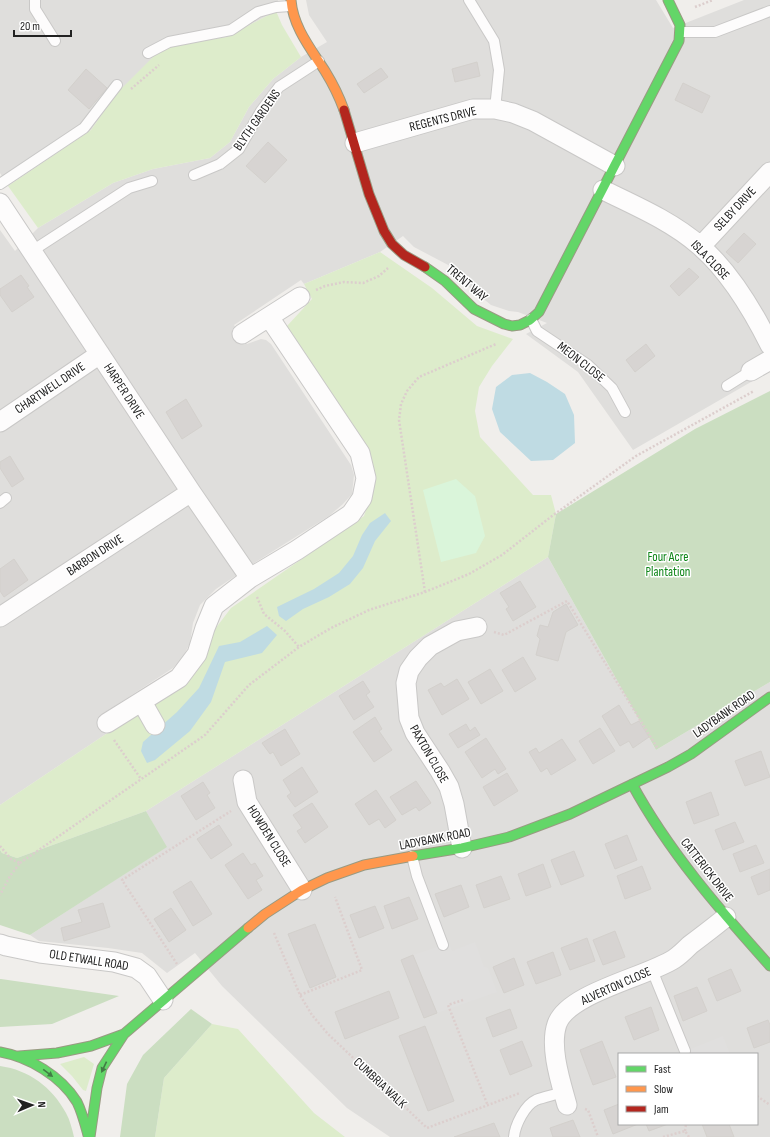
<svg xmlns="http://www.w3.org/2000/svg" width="770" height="1137" viewBox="0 0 770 1137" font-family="'Sofia Sans Condensed',sans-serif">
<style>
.residential{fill:#dfdedc;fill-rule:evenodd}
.grass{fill:#ddeccb}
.forest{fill:#cbdec1}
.park{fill:#daf5da}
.parking{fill:#e0dfde}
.water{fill:#bfdbe3}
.building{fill:#d7d4d2;stroke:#d3d0cc}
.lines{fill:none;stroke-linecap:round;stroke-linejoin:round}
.lane-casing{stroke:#c9c8c7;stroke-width:12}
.street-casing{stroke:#c9c8c7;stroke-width:21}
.fast-casing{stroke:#999a82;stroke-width:11}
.slow-casing{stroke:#999a82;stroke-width:11}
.jam-casing{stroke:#999a82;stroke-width:11}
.path{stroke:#dccecd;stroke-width:2.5;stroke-dasharray:2 2;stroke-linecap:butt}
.lane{stroke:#fdfcfc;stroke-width:10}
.street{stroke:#fdfcfc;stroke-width:19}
.fast{stroke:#63d668;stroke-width:9}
.slow{stroke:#ff974d;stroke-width:9}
.jam{stroke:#b3261e;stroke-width:9}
.oneway{fill:#427c45}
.labels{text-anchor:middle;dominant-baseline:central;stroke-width:3;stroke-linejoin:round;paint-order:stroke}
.street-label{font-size:13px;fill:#222;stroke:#fff}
.park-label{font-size:13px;fill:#0c8416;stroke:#fff}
</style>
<rect width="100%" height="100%" fill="#f0eeeb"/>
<!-- residential -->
<path class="residential" d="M0 0H278L276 11 227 37 176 44 116 94 91 130 8 186 0 173Z
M306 0H656L673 28 744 0H770V371L633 450 578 372 526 334 547 323 518 312 509 311 491 305 469 287 450 266 414 247 403 236 380 252 304 284 301 280 234 325 247 344 261 339 266 340 271 344 351 465 354 475 352 494 343 504 329 516 259 560 216 589 200 605 193 623 190 643 183 657 173 668 98 717 106 734 0 805V230L15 251 38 228 113 183 153 169 210 158 230 142 249 107 273 79 301 57 327 42 309 15Z
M548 557 656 750 770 682V1137H390L347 1108 222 986 195 953 167 973 142 953 108 948 39 941 30 935 166 847 146 811ZM619 1054H757V1124H619Z"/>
<!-- grass -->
<path class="grass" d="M276 11 282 25 301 57 273 79 249 107 230 142 210 158 153 169 113 183 38 228 8 186 91 130 116 94 154 56 176 44 227 37Z
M380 252 432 288 477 326 513 339 492 366 479 387 475 411 480 437 533 495H551L556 514 548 557 146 811 17 858 2 853 0 850V805L106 734 179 689 212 633 231 608 364 516 375 482 366 454 287 326 312 299 304 284Z
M212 1024 238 1029 314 1113 345 1137H155L164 1078Z
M84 1057 94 1064 86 1091 83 1090 72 1076 60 1064Z"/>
<!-- forest -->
<path class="forest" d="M770 391V682L656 750 548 557 556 514 695 429Z
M146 811 167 847 30 935 0 925V850L2 853 17 858Z
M0 979H1L119 996 52 1024 0 1027Z
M191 1009 212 1024 164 1078 155 1137H120L127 1084 143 1055Z
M0 1066C29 1070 52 1087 66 1113 70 1120 72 1129 74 1137H0Z"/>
<!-- park -->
<path class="park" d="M456 479 475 496 485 536 476 553 441 562 423 490Z"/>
<!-- parking -->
<path class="parking" d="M475 942 484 967 488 968 497 992 437 1013 413 955 449 943 452 951Z
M723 1036 730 1054H678Z"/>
<!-- water -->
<path class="water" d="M530 373 547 382 565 394 574 415 575 443 553 460 531 461 500 432 492 409 496 387 512 375Z
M385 513 391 521 375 541 363 568 350 584 329 597 303 609 286 621 279 616 277 607 314 589 339 573 353 556 362 535 370 523Z
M267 626 277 635 262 653 225 662 211 702 190 731 155 760 147 763 141 751 143 742 177 712 199 688 219 646 240 642Z"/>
<!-- building -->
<path class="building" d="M477 62 480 76 455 82 452 69Z
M381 68 388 77 364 93 357 84Z
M86 69 107 88 89 109 68 90Z
M683 83 710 96 702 113 675 100Z
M268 142 287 160 265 183 246 166Z
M744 233 756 244 738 263 726 252Z
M689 268 699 277 679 296 670 286Z
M21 275 29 286 27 287 34 297 12 312 0 295V289Z
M646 344 655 356 635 372 626 360Z
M186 399 202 426 182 439 166 412Z
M10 456 24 479 12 487 0 468V462Z
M14 559 28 580 4 597 0 591V569Z
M520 581 536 607 513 621 506 609 509 607 500 593Z
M566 604 578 625 566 632 558 661 536 655 540 639 537 636 540 625 548 627 553 612Z
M523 657 536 679 515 692 502 670Z
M490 669 503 691 481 704 468 682Z
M457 679 469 699 442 715 428 690 441 683 444 687Z
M363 681 370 692 366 695 374 707 354 720 339 696Z
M619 705 631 725 639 721 649 737 633 748 629 741 620 746 602 716Z
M375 717 382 729 379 731 392 750 374 762 353 732Z
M466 724 470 731 475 727 480 735 458 748 449 734Z
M600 728 615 751 593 764 579 741Z
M285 729 300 754 281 766 273 752 270 754 262 743Z
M486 738 506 769 498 774 495 769 482 778 465 752Z
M562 739 576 760 551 775 547 768 541 772 529 752 536 748 539 753Z
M761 751 770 777 745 786 735 761Z
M302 767 318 792 295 807 287 796 291 793 283 780Z
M507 773 518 791 494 806 483 787Z
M416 781 431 803 419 811 416 807 402 815 390 797Z
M203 782 210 793 207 795 215 808 196 820 181 796Z
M376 790 396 820 385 828 379 819 369 825 355 804Z
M711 792 719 815 694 824 686 802Z
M312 803 328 827 305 843 297 831 302 828 293 815Z
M735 822 744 842 723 850 715 830Z
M219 825 232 845 211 859 197 839Z
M627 835 637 860 615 869 605 844Z
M756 845 764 863 740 872 733 854Z
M574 851 584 876 561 885 551 860Z
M243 853 251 865 255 863 263 876 256 880 262 890 248 899 225 865Z
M543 864 551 887 526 896 518 874Z
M642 866 651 889 625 899 617 876Z
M770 869V890L758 895 751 877Z
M501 876 510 899 484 908 476 885Z
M191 881 212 914 193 926 173 892Z
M461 885 469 907 444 917 435 894Z
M409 897 418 919 392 929 384 906Z
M103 903 110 927 64 941 61 928 82 922 78 910Z
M375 906 384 928 359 938 350 915Z
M171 908 186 930 169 942 154 919Z
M315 924 336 977 310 988 288 934Z
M615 931 625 957 603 965 593 940Z
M587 938 595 961 570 970 561 948Z
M553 952 561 975 536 984 527 962Z
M413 955 437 1013 424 1018 401 960Z
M514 958 524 985 504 993 493 967Z
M731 969 741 991 717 1001 708 979Z
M697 987 707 1011 683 1021 674 996Z
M389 991 399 1018 345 1039 335 1012Z
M651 1007 659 1030 634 1040 625 1017Z
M510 1009 517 1028 493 1037 486 1018Z
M768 1020 770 1025V1042L754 1048 747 1028Z
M425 1026 454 1101 428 1111 399 1036Z
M522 1041 532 1066 510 1075 500 1050Z
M602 1041 616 1077 593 1085 580 1050Z
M619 1104V1124H638L613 1134 604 1110Z
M573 1120 580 1137H553L550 1128Z
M494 1123 500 1137H454Z
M646 1124H668L649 1131Z
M702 1124H729L734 1137H707Z"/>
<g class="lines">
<!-- lane casing -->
<g class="lane-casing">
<path id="lane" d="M35 0V9L55 41
M469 0 494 41 499 70 495 109
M682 32H715L770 11
M148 53 169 42 231 30 258 12 276 7 290 6
M194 175 220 164 239 149 261 111 279 87 319 61
M0 184 84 128 117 85
M32 251 129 188 152 181
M531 319 537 331 588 365 612 388 625 412
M727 386 751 371
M0 503 6 498
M412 856 417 876 443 945
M652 970 685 1051
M514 1137C515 1125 525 1105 536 1100 544 1097 554 1095 563 1092"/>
</g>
<!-- street casing -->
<g class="street-casing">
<path id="street" d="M355 143 473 109H495L513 113 533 121 615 166
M603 190C636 206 673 222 700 246 729 271 753 311 770 345
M0 203 191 492 250 578
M701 246 770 172
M242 334 300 297
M751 371 770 360
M0 422 100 354
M0 617 191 492
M142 702 155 725
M107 723 179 678 197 654 205 628 214 606 250 578 297 550 351 514 362 498 366 478 360 453 269 317
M243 780 247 802 302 890
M462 848 454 804 449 787 440 771 415 733 409 718 406 683 409 671 418 658 430 646 457 631 477 627
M0 944 6 946 40 953 114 962 136 968 147 976 163 1000
M567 1105C561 1083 549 1047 557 1024 568 993 646 977 674 959 680 955 685 950 690 945 702 936 714 927 726 917"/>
</g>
<!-- fast casing -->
<g class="fast-casing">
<path id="fast" d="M425 267 445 281 474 309 504 324 512 326 520 325 530 320 539 312 679 41 680 25 668 0
M632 784C669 852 719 909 770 966
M413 856 462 848 509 837 570 814 668 767 691 754 770 697
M0 1052C29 1057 61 1076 77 1102 82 1112 85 1124 88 1135
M19 1056 57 1053 91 1046 124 1034
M90 1137 97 1088 102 1068 124 1034 248 928"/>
</g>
<!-- slow casing -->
<g class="slow-casing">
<path id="slow" d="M291 0C293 27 311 49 325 71 333 84 339 96 344 110
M248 928 265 914 302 890 327 878 364 865 413 856"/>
</g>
<!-- jam casing -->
<g class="jam-casing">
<path id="jam" d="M344 110 369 194 384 231 392 244 404 255 425 267"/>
</g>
<!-- path -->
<path class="path" d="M695 7 713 0
M131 89 159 65
M316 290 325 286 344 282 363 283 379 276 388 268
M425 592 399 420 401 404 407 391 419 377 496 344
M257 597 264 614 285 631 299 647
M494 632 504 635 567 601 658 749
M114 740 141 779
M0 846 11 859 20 863 10 876 0 895
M20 863 205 735 249 685 299 647 331 628 369 610 425 592 469 574 502 555 552 516 636 456 754 391
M274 933 300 995 312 1015 328 1034 427 1128 520 1093
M177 964 122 880 231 811
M300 995 362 970 335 897
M463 1000 448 1005 488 1106
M757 1096 770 1105
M585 1109 588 1110 598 1137
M685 1131 686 1124
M663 1137 685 1131 689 1137"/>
<!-- lane -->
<use href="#lane" class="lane"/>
<!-- street -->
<use href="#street" class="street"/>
<!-- fast -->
<use href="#fast" class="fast"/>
<!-- slow -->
<use href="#slow" class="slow"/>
<!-- jam -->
<use href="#jam" class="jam"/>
</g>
<!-- one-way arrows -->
<defs><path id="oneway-solid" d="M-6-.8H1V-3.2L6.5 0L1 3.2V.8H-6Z"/></defs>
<g class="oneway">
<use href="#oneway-solid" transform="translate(104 1067) rotate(115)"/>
<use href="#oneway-solid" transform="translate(48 1073) rotate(37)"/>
</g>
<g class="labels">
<!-- street labels -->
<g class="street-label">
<text transform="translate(443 119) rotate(-14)">REGENTS DRIVE</text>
<text transform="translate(257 120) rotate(-55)">BLYTH GARDENS</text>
<text transform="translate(735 209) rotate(-47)">SELBY DRIVE</text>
<text transform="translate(710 260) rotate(46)">ISLA CLOSE</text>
<text transform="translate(467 283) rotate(40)">TRENT WAY</text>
<text transform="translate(581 362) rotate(38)">MEON CLOSE</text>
<text transform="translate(50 388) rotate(-34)">CHARTWELL DRIVE</text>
<text transform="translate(124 391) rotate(57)">HARPER DRIVE</text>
<text transform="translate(95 555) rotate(-33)">BARBON DRIVE</text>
<text transform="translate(724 714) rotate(-35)">LADYBANK ROAD</text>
<text transform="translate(429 754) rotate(60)">PAXTON CLOSE</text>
<text transform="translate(269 836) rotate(58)">HOWDEN CLOSE</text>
<text transform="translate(435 839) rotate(-11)">LADYBANK ROAD</text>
<text transform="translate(707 870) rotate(52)">CATTERICK DRIVE</text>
<text transform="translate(89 960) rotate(9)">OLD ETWALL ROAD</text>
<text transform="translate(616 986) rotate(-24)">ALVERTON CLOSE</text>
<text transform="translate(380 1083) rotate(43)">CUMBRIA WALK</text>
</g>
<!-- park labels -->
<g class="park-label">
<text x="668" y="557">Four Acre<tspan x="668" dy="15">Plantation</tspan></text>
</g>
</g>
<!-- legend -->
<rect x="618" y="1053" width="140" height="72" fill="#ffffff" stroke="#a7a7a7"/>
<rect x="626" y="1066" width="20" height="6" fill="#63d668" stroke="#a7a7a7"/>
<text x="654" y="1073" font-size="12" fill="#222222">Fast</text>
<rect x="626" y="1086" width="20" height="6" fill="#ff974d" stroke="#a7a7a7"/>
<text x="654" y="1093" font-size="12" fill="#222222">Slow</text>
<rect x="626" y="1106" width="20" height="6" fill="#b3261e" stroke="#a7a7a7"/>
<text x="654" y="1113" font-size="12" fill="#222222">Jam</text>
<!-- north arrow -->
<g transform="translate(32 1105) rotate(88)" stroke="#ffffff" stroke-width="3" paint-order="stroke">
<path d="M0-3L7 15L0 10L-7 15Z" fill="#222222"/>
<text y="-6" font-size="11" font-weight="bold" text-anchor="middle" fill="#222222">N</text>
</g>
<!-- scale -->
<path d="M14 30v6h57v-6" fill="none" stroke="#222222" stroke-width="2"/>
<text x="20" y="30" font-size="12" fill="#222222" stroke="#ffffff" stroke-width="3" paint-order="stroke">20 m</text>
</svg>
